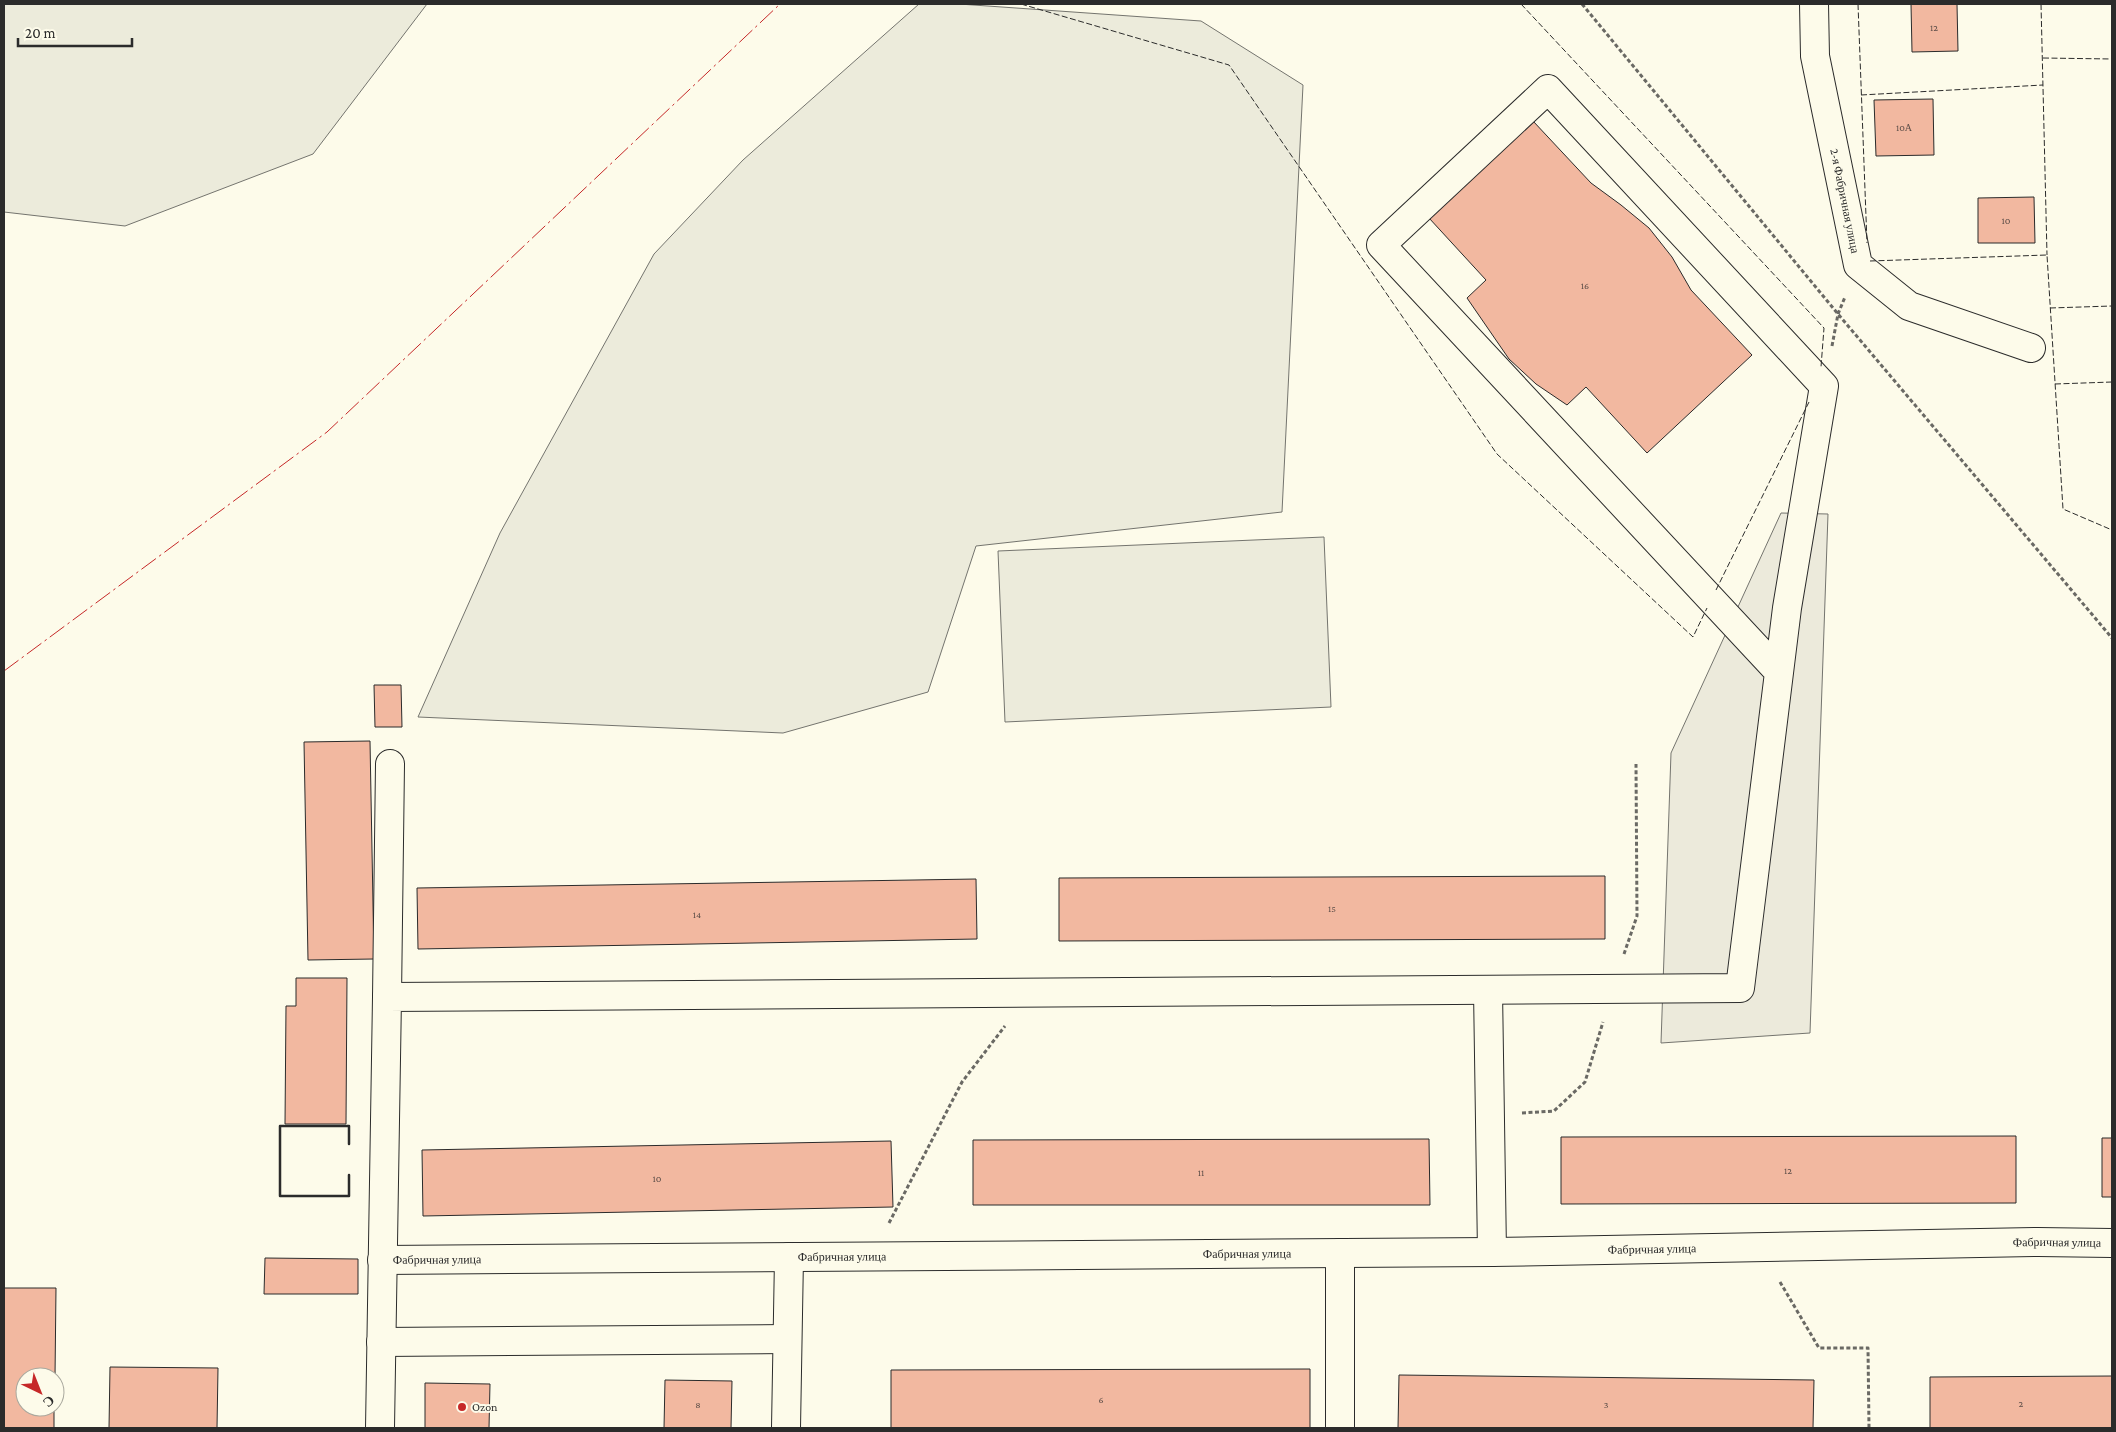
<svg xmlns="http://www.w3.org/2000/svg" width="2116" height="1432" viewBox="0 0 2116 1432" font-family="'Crimson Pro',serif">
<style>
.green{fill:#ecebdb;stroke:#74746e}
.parking{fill:#eceadb;stroke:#74746e}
.building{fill:#f2b8a0;stroke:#2b2b2b}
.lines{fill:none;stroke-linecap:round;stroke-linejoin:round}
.minor-casing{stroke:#2b2b2b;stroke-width:30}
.path{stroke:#6a6964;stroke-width:3;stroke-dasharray:4 2.5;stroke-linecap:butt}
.minor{stroke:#fdfbea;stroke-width:28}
.fence{stroke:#2b2b2b;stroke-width:1;stroke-dasharray:6 2.5;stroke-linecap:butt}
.wall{stroke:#2b2b2b;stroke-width:2.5}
.power{stroke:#c62828;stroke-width:1;stroke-dasharray:18 4 2.5 4;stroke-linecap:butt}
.poi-dot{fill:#c62828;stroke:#fdfbea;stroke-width:2}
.labels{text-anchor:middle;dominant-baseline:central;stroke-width:4;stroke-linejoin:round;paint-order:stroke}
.number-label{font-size:10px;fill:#5d4e48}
.street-label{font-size:12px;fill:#2b2b2b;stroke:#fdfbea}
.poi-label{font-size:12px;fill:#2b2b2b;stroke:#fdfbea;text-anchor:start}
</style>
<rect width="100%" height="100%" fill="#fdfbea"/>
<!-- green -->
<path class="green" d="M4 4H427L313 154 125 226 4 212Z
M919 4H959L1201 21 1303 85 1282 512 976 546 928 692 783 733 418 717 500 533 654 254 743 160Z
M1324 537 1331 707 1005 722 998 551Z"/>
<!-- parking -->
<path class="parking" d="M1781 513 1828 514 1810 1033 1661 1043 1671 753Z"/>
<!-- building -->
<path class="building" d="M1911 4H1957L1958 51 1912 52Z
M1933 99 1934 155 1876 156 1874 100Z
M1533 121 1591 183 1621 205 1649 228 1672 257 1691 290 1752 355 1647 453 1586 387 1567 405 1536 384 1509 359 1467 298 1486 280 1429 218Z
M2034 197 2035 243H1978V198Z
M374 685H401L402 727H375Z
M370 741 374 959 308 960 304 742Z
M1605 876V939L1059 941V878Z
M976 879 977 939 418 949 417 888Z
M296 978H347L346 1124H285L286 1006H296Z
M2016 1136V1203L1561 1204V1137Z
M2102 1138H2112V1197H2102Z
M1429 1139 1430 1205H973V1140Z
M891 1141 893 1207 423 1216 422 1150Z
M265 1258 358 1259V1294H264Z
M4 1288H56L55 1377H25V1407H54V1428H4Z
M110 1367 218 1368 217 1428H109Z
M1310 1369V1428H891V1370Z
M1399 1375 1814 1380 1813 1428H1398Z
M2112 1376V1428H1930V1377Z
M665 1380 732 1381 731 1428H664Z
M425 1383 490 1384 489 1428H425Z"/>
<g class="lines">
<!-- minor casing -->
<g class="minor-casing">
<g id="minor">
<path id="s1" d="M1814 4 1815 56 1858 265 1909 306 2031 348"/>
<path d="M1488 990 1492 1252"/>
<path d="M387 997 390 764"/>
<path d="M1340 1253V1428"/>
<path id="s2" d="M382 1260 1492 1252 2038 1242 2112 1243"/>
<path d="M381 1342 787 1339"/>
<path d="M380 1428 387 997 1740 988 1787 608 1824 386 1548 89 1381 245 1779 672"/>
<path d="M786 1428 789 1257"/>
</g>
</g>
<!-- path -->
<path class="path" d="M1582 4 1838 314 2112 638
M1832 346 1838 314 1845 297
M1624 954 1637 916 1636 764
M1522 1113 1554 1111 1585 1082 1603 1022
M889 1223 962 1082 1005 1026
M1780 1282 1819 1348H1868L1869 1428"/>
<!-- minor -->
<use href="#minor" class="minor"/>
<!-- fence -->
<path class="fence" d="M1021 4 1229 65 1497 454 1693 637 1707 608
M1521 4 1824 328 1821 367
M1858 4 1867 243
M2041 4 2047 255
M2043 58 2112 59
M1861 95 2043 85
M1870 261 2047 255 2063 509 2112 530
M2050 308 2112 306
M2055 384 2112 382
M1716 590 1809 402"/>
<!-- wall -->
<path class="wall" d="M349 1144V1126H280V1196H349V1175"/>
<!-- power -->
<path class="power" d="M4 671 327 432 780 4"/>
</g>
<!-- markers -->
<circle class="poi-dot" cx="462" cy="1407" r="5"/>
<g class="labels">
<!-- number labels -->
<g class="number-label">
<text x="1934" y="27">12</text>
<text x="1904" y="127">10А</text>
<text x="2006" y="220">10</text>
<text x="1585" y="285">16</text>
<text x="1332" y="908">15</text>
<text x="697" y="914">14</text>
<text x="1788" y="1170">12</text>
<text x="1201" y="1172">11</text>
<text x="657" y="1178">10</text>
<text x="1101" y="1399">6</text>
<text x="2021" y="1403">2</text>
<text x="698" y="1404">8</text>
<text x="1606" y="1404">3</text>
</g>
<!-- street labels -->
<g class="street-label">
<text stroke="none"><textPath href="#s1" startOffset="200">2-я Фабричная улица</textPath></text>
<text stroke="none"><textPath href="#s2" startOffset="1675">Фабричная улица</textPath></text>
<text stroke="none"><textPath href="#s2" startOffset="1270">Фабричная улица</textPath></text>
<text stroke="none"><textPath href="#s2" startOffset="865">Фабричная улица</textPath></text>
<text stroke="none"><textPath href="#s2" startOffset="460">Фабричная улица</textPath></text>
<text stroke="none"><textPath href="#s2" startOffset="55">Фабричная улица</textPath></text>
</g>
<!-- poi labels -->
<g class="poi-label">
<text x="472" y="1407">Ozon</text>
</g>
</g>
<!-- border -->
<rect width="2116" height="1432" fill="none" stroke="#2b2b2b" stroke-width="10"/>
<!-- north arrow -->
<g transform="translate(40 1392) rotate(137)"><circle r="24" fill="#fdfbea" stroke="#a9a89e"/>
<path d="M0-4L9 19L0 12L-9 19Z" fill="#c62828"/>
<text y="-8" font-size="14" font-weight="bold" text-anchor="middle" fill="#2b2b2b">С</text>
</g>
<!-- scale -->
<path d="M18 38v8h114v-8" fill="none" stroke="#2b2b2b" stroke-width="2.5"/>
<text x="25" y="38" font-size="15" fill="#2b2b2b" stroke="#fdfbea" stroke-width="4" paint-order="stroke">20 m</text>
</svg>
